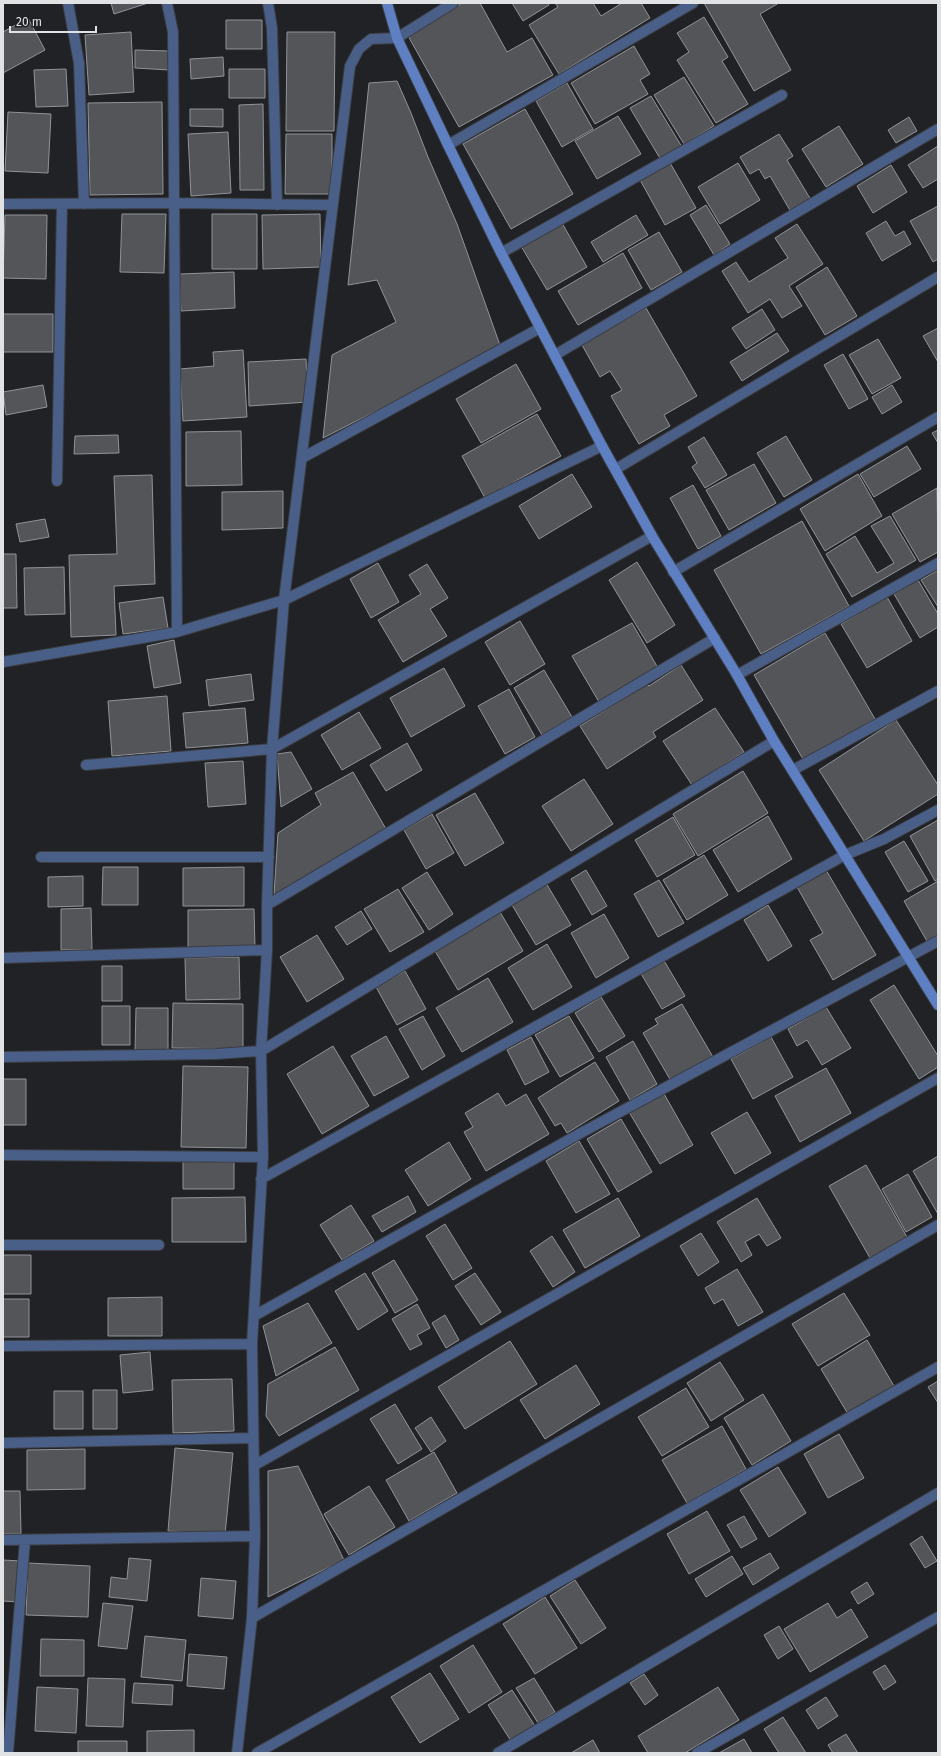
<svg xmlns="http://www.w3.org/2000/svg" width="941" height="1756" viewBox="0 0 941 1756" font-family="'Fira Sans',sans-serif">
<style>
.building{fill:#535559;stroke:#909397}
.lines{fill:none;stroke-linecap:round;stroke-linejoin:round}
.street-casing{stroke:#3b3d41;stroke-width:12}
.secondary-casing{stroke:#3b3d41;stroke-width:12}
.street{stroke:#495f88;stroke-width:10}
.secondary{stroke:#5e80c3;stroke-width:10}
</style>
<rect width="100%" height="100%" fill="#202226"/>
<!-- building -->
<path class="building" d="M111 3H148L114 14Z
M462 3H480L507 52 532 38 553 75 459 127 407 34Z
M512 3H548L549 5 523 21Z
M555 3H593L601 16 622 3H641L650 18 559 74 529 25 558 7Z
M704 3H779L760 14 791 70 754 91Z
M704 17 728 57 722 61 748 104 716 123 677 60 689 52 677 33Z
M28 18 45 50 3 73V32Z
M226 20H262V49H226Z
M131 32 134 92 89 95 85 35Z
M287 32H335L334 131H286Z
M634 46 650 74 640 80 648 94 595 124 571 83Z
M135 50 170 51 169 70 135 68Z
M223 57 224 76 191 79 190 59Z
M66 69 68 106 36 107 34 70Z
M229 69H265V98H229Z
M684 77 714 126 684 144 654 95Z
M397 81 411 113 428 157 457 224 501 348 323 438 332 355 396 322 377 280 348 285 369 83Z
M567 83 593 129 562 147 536 101Z
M651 96 682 147 661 160 630 108Z
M162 102 163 194 90 195 88 103Z
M263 104 264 190H240L239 105Z
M190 109H223V127L190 126Z
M525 109 573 194 511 229 463 144Z
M8 112 51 114 48 173 5 171Z
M618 116 641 154 597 179 575 141Z
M909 117 917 131 896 143 888 130Z
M839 126 863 164 826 187 802 149Z
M228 132 231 193 191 196 188 134Z
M286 134H332V194H285Z
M779 134 793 156 787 160 811 200 791 212 770 176 765 179 759 169 750 174 740 157Z
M938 146V179L923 188 908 165Z
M669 161 696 208 665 225 639 178Z
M738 163 760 200 720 224 698 187Z
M891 165 907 192 873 213 857 186Z
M706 205 730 244 714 255 690 215Z
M938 206V259L933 262 910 221Z
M122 214H166L164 273 120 272Z
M212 214H257V269H212Z
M320 214 321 267 263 269 262 215Z
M5 215H47L46 279 3 278Z
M636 215 648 235 603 262 591 242Z
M886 221 895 236 904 231 911 244 882 261 866 233Z
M562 223 587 267 547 290 521 246Z
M797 224 823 264 789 286 802 306 782 318 770 299 748 313 722 271 736 262 749 282 788 258 775 238Z
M659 232 682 272 651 290 628 250Z
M623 253 642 288 578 325 558 291Z
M827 267 857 316 825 335 796 287Z
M234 272 235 308 181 311 179 274Z
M646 308 697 396 664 415 670 426 639 444 611 396 622 390 610 371 600 377 582 345Z
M762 309 775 330 746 349 732 328Z
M3 314H53V352H3Z
M938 328V362L923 336Z
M777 333 789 351 742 381 730 362Z
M878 339 901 378 872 394 849 355Z
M243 350 247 417 183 421 180 369 214 366 213 352Z
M843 354 868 399 849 409 824 365Z
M306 359 308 402 249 406 248 362Z
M516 364 541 409 481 443 456 399Z
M43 385 47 407 6 415 3 392Z
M892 385 902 402 882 414 872 397Z
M537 414 561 456 485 498 462 456Z
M938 430V443L932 433Z
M241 431 242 485 186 486V432Z
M118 435 119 453 74 454 75 436Z
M786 436 812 480 784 497 757 453Z
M704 437 727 475 705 488 692 467 697 463 688 447Z
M907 446 921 469 874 497 860 474Z
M754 464 776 503 729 530 706 490Z
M572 474 592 507 539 539 519 506Z
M858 474 882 516 825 551 800 509Z
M152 475 155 584 114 586 116 635 71 637 69 555 117 554 114 476Z
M693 485 721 536 698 549 670 498Z
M937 488 938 552 920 562 892 514Z
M283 491V528L222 530V492Z
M890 516 916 560 852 597 826 554 855 536 877 573 894 563 871 526Z
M45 519 49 537 20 542 16 524Z
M802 521 849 606 761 654 714 570Z
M3 554H16L17 608H3Z
M637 562 675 625 647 643 609 580Z
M378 563 399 602 371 618 350 579Z
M427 564 448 598 430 609 447 636 403 662 378 620 421 594 409 575Z
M64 567 65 614 25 615 24 568Z
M938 570V607L921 580Z
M918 580 938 614V627L920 638 894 594Z
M163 597 168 628 123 634 119 603Z
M887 597 912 641 867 668 841 624Z
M520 621 545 664 510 685 485 642Z
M632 623 658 668 599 702 572 656Z
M825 633 875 719 804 761 754 675Z
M174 640 181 683 154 688 147 646Z
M681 665 703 700 653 732 656 737 607 769 580 726 647 684 649 686Z
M444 668 465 706 411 737 390 698Z
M544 670 572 717 542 735 514 688Z
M251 674 254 700 209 706 206 680Z
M509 689 535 737 505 754 478 706Z
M167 696 171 751 112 756 108 701Z
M245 708 248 743 186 748 183 713Z
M715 708 744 752 692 785 663 741Z
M359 712 381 748 342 770 321 735Z
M896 720 938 785V794L864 841 819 770Z
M407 743 422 770 386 791 370 765Z
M291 752 312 789 281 807 277 754Z
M243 761 246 804 208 807 205 763Z
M743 771 768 813 698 856 673 814Z
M353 772 386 829 274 895 278 833 321 805 315 793Z
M584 779 613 824 571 851 542 806Z
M475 793 504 843 465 866 436 815Z
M432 814 454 853 426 869 404 830Z
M768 816 792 859 738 892 713 850Z
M673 817 695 855 657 877 635 840Z
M938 820V879L935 881 910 836Z
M904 841 928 881 908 892 885 852Z
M704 855 728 895 687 920 663 880Z
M103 867H138V905H102Z
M244 867V906H183V868Z
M586 870 607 906 592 915 571 879Z
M826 870 876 955 833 980 810 940 823 933 797 887Z
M427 872 453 914 429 930 402 888Z
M83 876V906L48 907V877Z
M659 880 684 923 658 937 634 894Z
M938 881V937L928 943 904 901Z
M546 883 571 925 536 945 512 905Z
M398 889 424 932 390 952 364 909Z
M768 905 792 946 768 961 744 920Z
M91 908 92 950H61V909Z
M254 909 255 947 188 948V910Z
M361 911 372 929 347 945 335 927Z
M500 912 523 951 458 990 435 951Z
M604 914 629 958 596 978 571 933Z
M317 935 344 979 307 1002 280 957Z
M547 944 572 987 533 1010 508 968Z
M239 957 240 999 186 1000 185 958Z
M663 959 685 996 662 1009 640 972Z
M102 966H122V1001H102Z
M405 971 426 1009 397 1025 376 987Z
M488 978 513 1022 462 1052 436 1008Z
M894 985 938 1056V1067L919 1079 870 1000Z
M601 997 625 1036 599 1052 575 1013Z
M173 1003 243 1004V1049L172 1048Z
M682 1004 713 1057 671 1081 643 1033 658 1024 655 1019Z
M102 1006H130V1045H102Z
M826 1007 851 1048 822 1065 807 1040 797 1046 788 1029Z
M136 1008H168V1051H135Z
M423 1016 445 1056 422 1070 399 1029Z
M569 1016 594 1058 560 1077 535 1035Z
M386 1036 409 1077 374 1096 351 1056Z
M531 1037 549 1072 525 1085 507 1050Z
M771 1037 793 1077 753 1099 731 1059Z
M633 1041 657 1084 630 1100 606 1057Z
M333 1046 369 1106 322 1134 287 1074Z
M595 1062 619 1101 567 1133 561 1123 555 1126 538 1098Z
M183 1066 248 1067 246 1148 181 1147Z
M826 1068 851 1113 800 1142 775 1096Z
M3 1079H26V1125H3Z
M663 1092 693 1145 660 1164 629 1112Z
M498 1093 506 1106 526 1094 549 1134 486 1171 464 1132 473 1127 465 1113Z
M747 1112 771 1153 735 1174 711 1133Z
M621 1119 652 1172 618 1192 587 1139Z
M579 1141 610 1194 576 1213 546 1161Z
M449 1142 471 1179 428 1206 405 1170Z
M938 1156V1214L913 1171Z
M183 1161 234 1162V1189H183Z
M866 1165 907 1237 870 1258 829 1186Z
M908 1174 932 1217 906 1232 882 1189Z
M408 1196 416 1212 382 1232 372 1216Z
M245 1197 246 1242H172V1198Z
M618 1198 640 1236 585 1268 563 1230Z
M757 1198 781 1238 767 1246 759 1234 745 1242 752 1255 741 1262 717 1222Z
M351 1205 374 1241 342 1260 320 1225Z
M445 1224 472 1268 453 1280 426 1236Z
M701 1233 719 1262 698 1276 680 1246Z
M552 1236 575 1272 553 1287 530 1251Z
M3 1255H31V1294H3Z
M394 1260 418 1300 395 1313 372 1273Z
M737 1269 763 1312 738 1326 723 1299 714 1304 705 1288Z
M365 1273 388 1311 358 1330 335 1291Z
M475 1273 501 1312 481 1325 455 1286Z
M844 1293 870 1335 818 1366 792 1324Z
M162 1297V1336H108V1298Z
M3 1299H29V1337H3Z
M308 1303 332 1343 276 1376 263 1326Z
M417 1304 430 1328 417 1335 422 1344 410 1350 392 1319Z
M445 1315 459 1340 446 1348 432 1323Z
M867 1340 894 1386 848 1414 821 1369Z
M510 1341 537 1384 465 1429 438 1387Z
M335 1347 359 1390 279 1436 266 1416 268 1384Z
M150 1352 153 1390 123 1393 120 1355Z
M720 1362 744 1400 711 1421 687 1383Z
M576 1365 600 1404 545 1439 520 1400Z
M232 1379 234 1431 173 1433 172 1380Z
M938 1381V1403L928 1387Z
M686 1388 709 1427 662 1456 638 1417Z
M93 1390H117V1429H93Z
M54 1391H83V1429H54Z
M763 1394 791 1441 752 1465 724 1418Z
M395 1404 422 1449 398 1464 370 1419Z
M431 1417 446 1441 431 1452 415 1428Z
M722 1426 746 1469 687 1503 662 1460Z
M839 1434 864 1478 828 1498 804 1454Z
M175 1448 233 1453 225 1535 168 1531Z
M85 1449V1489L27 1490V1450Z
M434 1452 457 1493 409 1521 386 1480Z
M298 1466 344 1560 268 1597V1471Z
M778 1467 806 1513 769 1537 740 1490Z
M369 1486 395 1527 349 1555 324 1514Z
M3 1491H20L21 1534H3Z
M707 1511 730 1551 689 1574 667 1534Z
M744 1516 757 1539 741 1548 727 1525Z
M922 1536 937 1561 925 1568 910 1544Z
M770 1553 779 1568 753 1585 743 1568Z
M732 1556 743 1574 706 1597 695 1579Z
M129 1558 151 1560 147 1601 109 1597 111 1577 127 1579Z
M3 1560 21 1561 19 1602 3 1601Z
M28 1563 90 1566 88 1617 26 1615Z
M201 1578 236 1581 233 1619 198 1616Z
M575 1580 606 1628 581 1644 550 1596Z
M867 1582 874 1594 858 1604 851 1592Z
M545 1597 577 1648 535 1674 503 1624Z
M103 1603 133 1606 127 1649 98 1646Z
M828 1603 837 1618 851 1609 868 1637 810 1672 784 1629Z
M779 1626 793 1649 778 1659 764 1635Z
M145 1636 186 1640 182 1681 141 1677Z
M41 1639 84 1640V1676H40Z
M473 1645 502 1692 469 1713 440 1666Z
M189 1654 227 1657 224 1689 187 1686Z
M885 1665 896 1682 884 1690 873 1672Z
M430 1673 459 1719 420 1743 391 1697Z
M644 1674 658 1695 645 1705 630 1683Z
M88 1678 125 1679 123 1727 86 1726Z
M534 1678 555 1712 538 1723 516 1688Z
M134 1683 173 1685 172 1705 132 1703Z
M37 1687 78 1689 76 1733 35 1731Z
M718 1687 739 1720 685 1753H648L638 1736Z
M512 1690 535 1726 511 1741 488 1705Z
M826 1697 838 1716 818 1729 806 1710Z
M783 1717 806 1753H779L764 1729Z
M194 1730V1753H147V1731Z
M846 1734 858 1753H833L828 1745Z
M744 1739 752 1753H719Z
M593 1740 600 1753H571Z
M78 1741H127V1753H78Z"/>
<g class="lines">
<!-- street casing -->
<g class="street-casing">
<path id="street" d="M68 3 79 63 84 204
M167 3 173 32 177 632
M268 3 272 28 277 205
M448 145 693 3
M3 204 175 203 333 205
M501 253 782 95
M555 355 938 129
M302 458 540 328
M616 469 938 277
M57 481 62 204
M673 572 938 417
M3 662 177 632 284 600 602 446
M737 675 938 563
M86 765 272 749 652 536
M793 770 938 691
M41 857H269
M267 905 715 638
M3 958 267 950
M3 1057 216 1054 261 1051 774 741
M3 1155 263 1157
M261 1179 845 855 884 839 938 810
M3 1245H159
M254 1316 579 1134 938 941
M3 1346 252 1344
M3 1443 253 1438
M255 1465 938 1078
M3 1540 255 1536
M252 1618 938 1225
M8 1753 25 1540
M237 1753 252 1618 255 1536 252 1344 263 1157 261 1051 267 950V905L272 749 284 600 350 66 359 49 371 39 397 38 453 3
M257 1753 938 1367
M498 1753 938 1493
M697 1753 938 1617"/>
</g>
<!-- secondary casing -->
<g class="secondary-casing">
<path id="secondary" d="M387 3 397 38 448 145 501 253 602 446 652 536 737 675 774 741 938 1005"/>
</g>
<!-- street -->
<use href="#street" class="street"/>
<!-- secondary -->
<use href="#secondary" class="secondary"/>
</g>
<!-- border -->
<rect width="941" height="1756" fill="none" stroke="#e0e2e4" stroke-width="8"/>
<!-- scale -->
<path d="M10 26v6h86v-6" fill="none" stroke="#e0e2e4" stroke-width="2"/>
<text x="16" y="26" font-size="12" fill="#e0e2e4" stroke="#202226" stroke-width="3" paint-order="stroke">20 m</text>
</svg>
